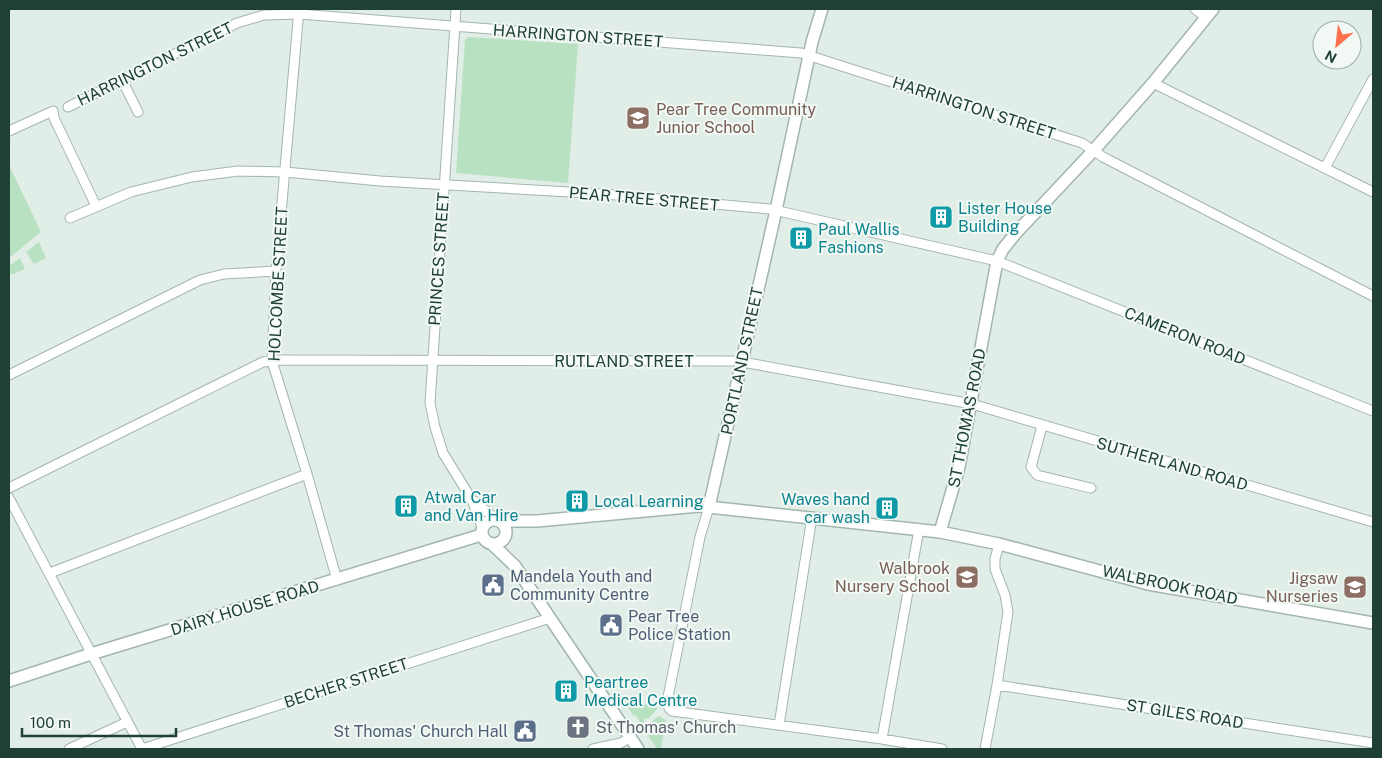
<svg xmlns="http://www.w3.org/2000/svg" width="1382" height="758" viewBox="0 0 1382 758" font-family="'Public Sans',sans-serif">
<style>
.green{fill:#b8e1c1}
.lines{fill:none;stroke-linecap:round;stroke-linejoin:round}
.minor-casing{stroke:#a3b6ae;stroke-width:11}
.tertiary-casing{stroke:#a3b6ae;stroke-width:14}
.minor{stroke:#fff;stroke-width:9}
.tertiary{stroke:#fff;stroke-width:11}
.labels{text-anchor:middle;dominant-baseline:central;stroke-width:4;stroke-linejoin:round;paint-order:stroke}
.street-label{font-size:16px;fill:#1f4036;stroke:#f2f9f5}
.education-label{font-size:16px;fill:#785e54;stroke:#f2f9f5;text-anchor:end}
.culture-label{font-size:16px;fill:#0d838f;stroke:#f2f9f5;text-anchor:start}
.service-label{font-size:16px;fill:#4e5e75;stroke:#f2f9f5;text-anchor:start}
.worship-label{font-size:16px;fill:#5b616d;stroke:#f2f9f5;text-anchor:start}
</style>
<rect width="100%" height="100%" fill="#e1ede7"/>
<!-- green -->
<path class="green" d="M468 37 578 44 568 183 456 173 465 40Z
M9 165 41 232 9 258Z
M39 242 46 258 34 264 26 252Z
M20 258 25 269 11 275 9 266Z
M623 700 657 706V709L649 718 644 719V724L642 726 636 715 634 716Z
M659 716 666 720 661 749H657L645 731 647 728H652V721Z"/>
<g class="lines">
<!-- minor casing -->
<g class="minor-casing">
<path id="minor" d="M299 9 276 271 272 361 307 474 337 580
M456 9 430 403 435 427 443 453 472 500 482 527
M1195 9 1206 17
M122 80 138 112
M1153 83 1373 192
M68 107 237 23 264 15 299 14 801 53 1082 143 1103 157 1373 296
M9 131 53 111 54 118 96 206
M1325 168 1373 79
M70 218 131 192 192 177 238 171 285 172 380 181 605 194 770 209 997 261 1373 411
M9 375 200 280 224 274 276 271
M1042 426 1031 467 1037 475 1091 488
M9 488 263 362 281 360 737 361 972 404 1373 522
M9 498 142 749
M474 501 497 520
M709 507 700 537 667 702 669 708 672 711 882 739 942 749
M50 573 307 474
M997 685 1373 743
M779 725 812 517
M882 739 919 529
M69 749 127 722
M142 749 550 618
M593 749 621 743 631 737
M985 749 997 685 1008 612 1005 595 995 569V559L999 544"/>
</g>
<!-- tertiary casing -->
<g class="tertiary-casing">
<path id="tertiary" d="M709 507 776 210 812 42 822 9
M482 532a12 12 0 1 1 24 0a12 12 0 1 1-24 0Z
M499 521H537L699 506 940 532 999 544 1148 584 1373 623
M940 532 959 467 997 261 1003 249 1016 233 1094 150 1153 83 1213 9
M493 545 515 566 638 749
M9 681 91 654 481 535"/>
</g>
<!-- minor -->
<use href="#minor" class="minor"/>
<!-- tertiary -->
<use href="#tertiary" class="tertiary"/>
</g>
<!-- icons -->
<defs>
<g id="school-square" transform="scale(1.25)"><rect x="-9" y="-9" width="18" height="18" rx="4" fill="#8d6e63" stroke="#f2f9f5"/><path d="M0-5L7-2L0 1L-7-2ZM-4 1L0 2.5L4 1V4Q0 6-4 4Z" fill="#fff"/></g>
<g id="building-square" transform="scale(1.25)"><rect x="-9" y="-9" width="18" height="18" rx="4" fill="#0f9aa8" stroke="#f2f9f5"/><path d="M-4-6H4V6H1V3H-1V6H-4ZM-2.5-4.3h1.7v1.8h-1.7ZM.8-4.3h1.7v1.8H.8ZM-2.5-1h1.7V.8h-1.7ZM.8-1h1.7V.8H.8Z" fill="#fff"/></g>
<g id="civic-square" transform="scale(1.25)"><rect x="-9" y="-9" width="18" height="18" rx="4" fill="#5c6f8a" stroke="#f2f9f5"/><path d="M-.6-6.5H3V-4.5H.6V-3L4-1V1h2V6H-6V1h2V-1L-.6-3ZM-1.2 2.5V6h2.4V2.5Z" fill="#fff"/></g>
<g id="church-square" transform="scale(1.25)"><rect x="-9" y="-9" width="18" height="18" rx="4" fill="#6b7280" stroke="#f2f9f5"/><path d="M-1.2-6h2.4v3.5h3.3v2.4h-3.3V6h-2.4V-.1h-3.3v-2.4h3.3Z" fill="#fff"/></g>
</defs>
<g fill-rule="evenodd">
<use href="#school-square" x="638" y="118"/>
<use href="#building-square" x="941" y="217"/>
<use href="#building-square" x="801" y="238"/>
<use href="#building-square" x="577" y="501"/>
<use href="#building-square" x="406" y="506"/>
<use href="#building-square" x="887" y="508"/>
<use href="#school-square" x="967" y="577"/>
<use href="#civic-square" x="493" y="585"/>
<use href="#school-square" x="1355" y="587"/>
<use href="#civic-square" x="611" y="625"/>
<use href="#building-square" x="566" y="691"/>
<use href="#church-square" x="578" y="727"/>
<use href="#civic-square" x="525" y="731"/>
</g>
<g class="labels">
<!-- street labels -->
<g class="street-label">
<text transform="translate(578 36) rotate(4)">HARRINGTON STREET</text>
<text transform="translate(155 64) rotate(-26)">HARRINGTON STREET</text>
<text transform="translate(974 108) rotate(18)">HARRINGTON STREET</text>
<text transform="translate(644 199) rotate(5)">PEAR TREE STREET</text>
<text transform="translate(439 259) rotate(-86)">PRINCES STREET</text>
<text transform="translate(278 284) rotate(-87)">HOLCOMBE STREET</text>
<text transform="translate(1185 336) rotate(22)">CAMERON ROAD</text>
<text x="624" y="361">RUTLAND STREET</text>
<text transform="translate(742 361) rotate(-78)">PORTLAND STREET</text>
<text transform="translate(967 418) rotate(-79)">ST THOMAS ROAD</text>
<text transform="translate(1172 464) rotate(16)">SUTHERLAND ROAD</text>
<text transform="translate(1170 585) rotate(12)">WALBROOK ROAD</text>
<text transform="translate(245 608) rotate(-17)">DAIRY HOUSE ROAD</text>
<text transform="translate(346 683) rotate(-18)">BECHER STREET</text>
<text transform="translate(1185 714) rotate(9)">ST GILES ROAD</text>
</g>
<!-- education labels -->
<g class="education-label">
<text x="656" y="109" text-anchor="start">Pear Tree Community<tspan x="656" dy="18">Junior School</tspan></text>
<text x="950" y="568">Walbrook<tspan x="950" dy="18">Nursery School</tspan></text>
<text x="1338" y="578">Jigsaw<tspan x="1338" dy="18">Nurseries</tspan></text>
</g>
<!-- culture labels -->
<g class="culture-label">
<text x="958" y="208">Lister House<tspan x="958" dy="18">Building</tspan></text>
<text x="818" y="229">Paul Wallis<tspan x="818" dy="18">Fashions</tspan></text>
<text x="424" y="497">Atwal Car<tspan x="424" dy="18">and Van Hire</tspan></text>
<text x="870" y="499" text-anchor="end">Waves hand<tspan x="870" dy="18">car wash</tspan></text>
<text x="594" y="501">Local Learning</text>
<text x="584" y="682">Peartree<tspan x="584" dy="18">Medical Centre</tspan></text>
</g>
<!-- service labels -->
<g class="service-label">
<text x="510" y="576">Mandela Youth and<tspan x="510" dy="18">Community Centre</tspan></text>
<text x="628" y="616">Pear Tree<tspan x="628" dy="18">Police Station</tspan></text>
<text x="508" y="731" text-anchor="end">St Thomas' Church Hall</text>
</g>
<!-- worship labels -->
<g class="worship-label">
<text x="596" y="727">St Thomas' Church</text>
</g>
</g>
<!-- border -->
<rect width="1382" height="758" fill="none" stroke="#1f4036" stroke-width="20"/>
<!-- north arrow -->
<g transform="translate(1337 45) rotate(208)"><circle r="24" fill="#f2f9f5" stroke="#9eafa9"/>
<path d="M0-4L9 19L0 12L-9 19Z" fill="#ff714e"/>
<text y="-8" font-size="14" font-weight="bold" text-anchor="middle" fill="#1f4036">N</text>
</g>
<!-- scale -->
<path d="M22 728v8h154v-8" fill="none" stroke="#1f4036" stroke-width="2.5"/>
<text x="30" y="728" font-size="15" fill="#1f4036" stroke="#f2f9f5" stroke-width="4" paint-order="stroke">100 m</text>
</svg>
